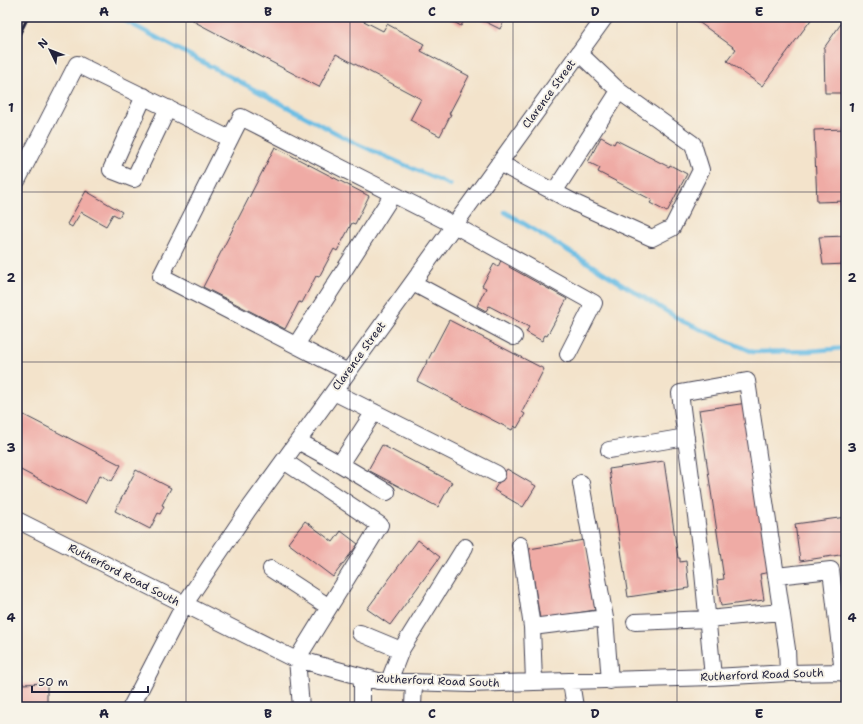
<svg xmlns="http://www.w3.org/2000/svg" width="863" height="724" viewBox="0 0 863 724" font-family="'Shantell Sans',sans-serif">
<style>
.lines{fill:none;stroke-linecap:round;stroke-linejoin:round}
.stream{stroke:#67bce4;stroke-width:4.5}
.building{fill:#efaba5}
.minor-casing{stroke:#413f51;stroke-width:18}
.minor{stroke:#fff;stroke-width:16}
.rail{stroke:#22223b;stroke-width:3}
.grid{fill:none;stroke:#22223b;stroke-width:1;stroke-opacity:0.55}
.labels{text-anchor:middle;dominant-baseline:central;stroke-width:4;stroke-linejoin:round;paint-order:stroke}
.street-label{font-size:11px;fill:#22223b;stroke:#f7f3e8}
.neatline{fill:none;stroke:#22223b;stroke-width:1.5}
.grid-label{font-size:13px;text-anchor:middle;font-weight:bold;fill:#22223b}
</style>
<rect width="100%" height="100%" fill="#f7f3e8"/>
<filter id="ink" filterUnits="userSpaceOnUse"><feTurbulence type="fractalNoise" baseFrequency=".025" numOctaves="2"/><feDisplacementMap in="SourceGraphic" scale="8" xChannelSelector="R" yChannelSelector="G"/><feConvolveMatrix kernelMatrix="1 2 1 2 8 2 1 2 1" color-interpolation-filters="sRGB"/></filter>
<filter id="wash" filterUnits="userSpaceOnUse"><feTurbulence type="fractalNoise" baseFrequency=".012" numOctaves="4" result="noise"/><feDisplacementMap in="SourceGraphic" scale="16" xChannelSelector="R" yChannelSelector="G"/><feGaussianBlur stdDeviation="0.9" result="paint"/><feColorMatrix in="noise" values="0 0 0 0 0 0 0 0 0 0 0 0 0 0 0 0 0 1.4 0 .05"/><feComposite in="paint" operator="in"/></filter>
<g filter="url(#wash)">
<rect width="100%" height="100%" fill="#f3e3cb"/>
<g class="lines">
<!-- stream -->
<path class="stream" d="M118 17 353 142 450 185
M505 212 684 322 753 352 809 351 846 348"/>
</g>
<g id="blocks">
<!-- building -->
<path class="building" d="M195 17H356L383 31 387 24 424 44 421 51 469 76 449 114H451L440 136 410 120 421 99 336 54 319 87 193 21Z
M445 17H466L461 26Z
M476 17H506L500 29Z
M694 17H813L762 86 727 61 736 49 693 18Z
M845 18H846V93H825L824 48Z
M846 129V201L817 202 814 130Z
M601 137 614 144 616 140 669 167 670 165 687 174 667 212 650 203 652 200 598 172 600 168 588 162Z
M275 147 369 196 355 224 352 223 337 251 334 249 319 277 316 276 302 303 299 302 285 329 203 287Z
M86 191 122 212 119 217 113 214 106 226 81 212 72 227 67 224Z
M846 236V264L823 265 819 237Z
M502 258 511 263 509 267 567 299 547 336 545 335 542 341 526 332 529 327 489 306 486 311 477 306 486 288 482 286 494 264 498 267Z
M449 320 544 369 522 412 525 414 517 428 514 426 512 430 417 381Z
M747 403 771 572 760 574 764 600 721 606 717 580 724 579 699 410Z
M20 413 121 465 112 481 100 475 85 504 17 468V419Z
M382 445 452 482 438 507 368 470Z
M664 461 678 558H680V562L686 561 689 588 628 597 609 469Z
M507 469 536 486 523 507 494 490Z
M136 470 171 488 162 505 164 506 160 514 158 513 150 529 115 511Z
M846 517V554L800 561 795 524Z
M305 521 333 542 341 531 358 544 333 577 288 543Z
M418 540 440 557 390 625 367 609Z
M584 540 595 610 540 619 529 549Z
M17 675H22V684L47 683V707H17Z"/>
</g>
</g>
<g filter="url(#ink)">
<use href="#blocks" fill-opacity="0" stroke="#413f51" stroke-width="1"/>
<g class="lines">
<!-- minor casing -->
<g class="minor-casing">
<path id="minor" d="M144 96 111 170 134 179 168 108
M499 163 577 204 652 238 672 228 701 170 693 144 619 91 579 53
M17 181 77 64 230 139
M554 192 619 91
M413 283 514 337
M296 345 393 194
M348 372 161 276 241 117 454 225 594 303 568 354
M334 392 497 474
M298 441 340 464 374 412
M609 450 686 437
M284 461 380 525 297 659 301 707
M340 464 387 492
M581 483 605 618
M17 520 290 657 378 681 470 684 534 682 713 677 788 673 846 672
M520 545 532 627
M271 569 329 607
M776 576 831 570 843 673
M635 622 708 619 781 612
M360 633 401 650
M713 677 702 562 680 393 747 381 787 649 788 673
M389 681 401 650 465 547
M534 682 532 627 605 618 610 681
M571 682 575 707
M131 707 184 605 248 510 605 17
M362 707V677
M413 707 414 682"/>
</g>
<!-- minor -->
<use href="#minor" class="minor"/>
<!-- rail -->
<path class="rail" d="M17 39 28 17"/>
</g>
</g>
<!-- grid -->
<path class="grid" d="M186 17V707M350 17V707M513 17V707M677 17V707M17 192H846M17 362H846M17 532H846"/>
<g class="labels">
<!-- street labels -->
<g class="street-label">
<text transform="translate(549 94) rotate(-54)">Clarence Street</text>
<text transform="translate(359 356) rotate(-54)">Clarence Street</text>
<text transform="translate(124 575) rotate(27)">Rutherford Road South</text>
<text transform="translate(762 675) rotate(-2)">Rutherford Road South</text>
<text transform="translate(438 681) rotate(2)">Rutherford Road South</text>
</g>
</g>
<!-- margin -->
<rect width="863" height="724" fill="none" stroke="#f7f3e8" stroke-width="44"/>
<!-- north arrow -->
<g transform="translate(50 50) rotate(313)" stroke="#f7f3e8" stroke-width="3" paint-order="stroke">
<path d="M0-3L7 15L0 10L-7 15Z" fill="#22223b"/>
<text y="-6" font-size="11" font-weight="bold" text-anchor="middle" fill="#22223b">N</text>
</g>
<!-- scale -->
<path d="M32 686v6h116v-6" fill="none" stroke="#22223b" stroke-width="2"/>
<text x="38" y="686" font-size="12" fill="#22223b" stroke="#f7f3e8" stroke-width="3" paint-order="stroke">50 m</text>
<rect x="22" y="22" width="819" height="680" class="neatline"/>
<g class="grid-label">
<text x="104" y="16">A</text>
<text x="268" y="16">B</text>
<text x="432" y="16">C</text>
<text x="595" y="16">D</text>
<text x="759" y="16">E</text>
<text x="11" y="112">1</text>
<text x="852" y="112">1</text>
<text x="11" y="282">2</text>
<text x="852" y="282">2</text>
<text x="11" y="452">3</text>
<text x="852" y="452">3</text>
<text x="11" y="622">4</text>
<text x="852" y="622">4</text>
<text x="104" y="718">A</text>
<text x="268" y="718">B</text>
<text x="432" y="718">C</text>
<text x="595" y="718">D</text>
<text x="759" y="718">E</text>
</g>
</svg>
